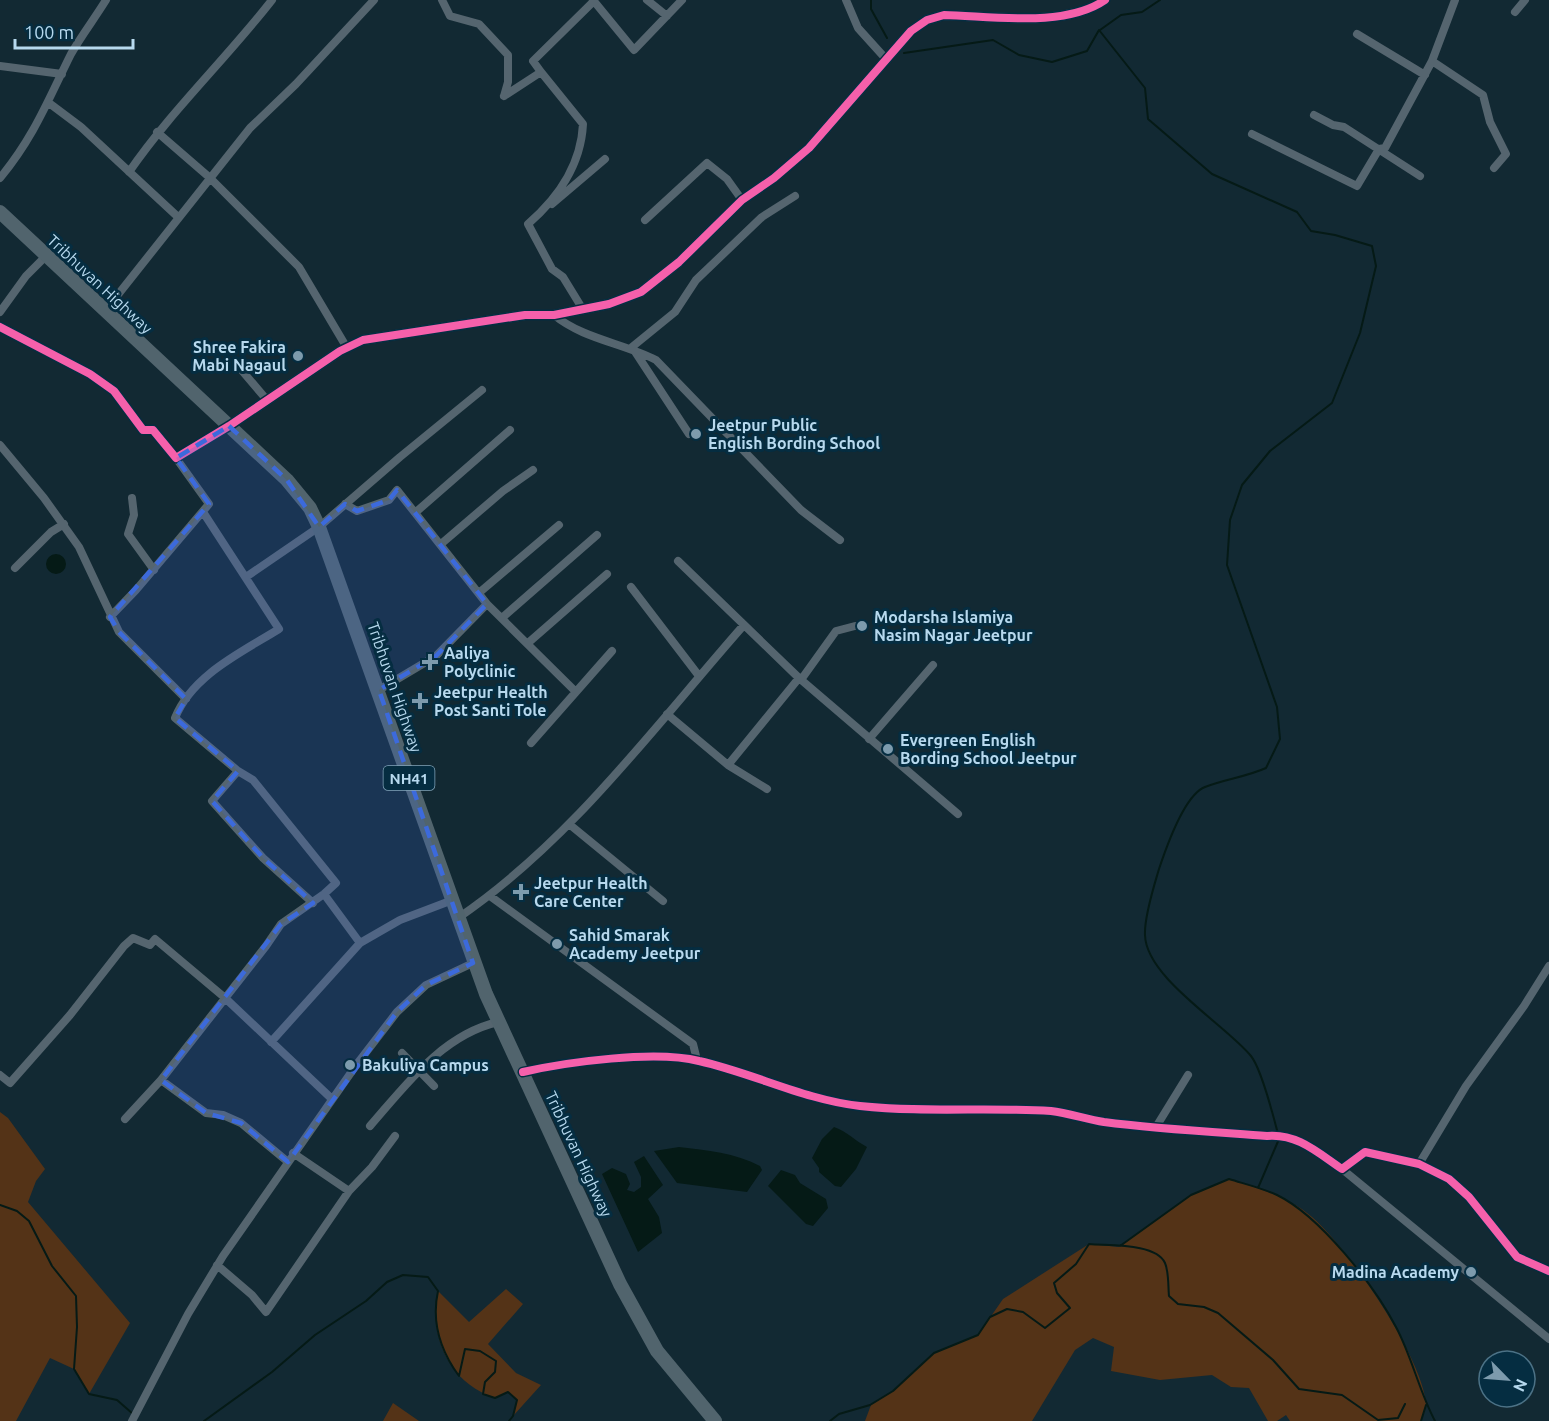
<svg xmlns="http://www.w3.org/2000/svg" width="1549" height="1421" viewBox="0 0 1549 1421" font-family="Ubuntu,sans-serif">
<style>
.green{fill:#543317}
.water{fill:#051a16}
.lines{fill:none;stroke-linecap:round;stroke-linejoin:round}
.stream{stroke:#051a16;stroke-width:2}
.street{stroke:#55656f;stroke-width:8}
.secondary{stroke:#536874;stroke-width:10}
.highway{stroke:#51646d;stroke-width:14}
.cycleway-casing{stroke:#052d41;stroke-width:11}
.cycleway{stroke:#f560ab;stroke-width:8}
.marked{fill:#3c6adc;fill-opacity:0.2;stroke:#3c6adc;stroke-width:4.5;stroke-dasharray:12 8;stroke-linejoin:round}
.poi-dot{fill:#7d9bad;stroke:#052d41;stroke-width:2}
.labels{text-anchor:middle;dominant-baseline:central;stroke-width:6;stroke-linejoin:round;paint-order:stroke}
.shield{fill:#052d41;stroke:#82a5ba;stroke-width:1.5}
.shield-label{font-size:15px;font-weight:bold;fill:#b7d9ee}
.street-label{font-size:16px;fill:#b7d9ee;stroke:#052d41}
.poi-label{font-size:16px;font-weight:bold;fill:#b7d9ee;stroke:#052d41;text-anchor:start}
</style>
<rect width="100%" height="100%" fill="#122933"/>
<!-- green -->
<path class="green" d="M0 1112 8 1118 45 1169 36 1181 28 1202 130 1323 89 1394 74 1369 50 1358 16 1421H0Z
M1229 1179C1258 1188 1289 1197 1312 1217 1349 1249 1421 1355 1426 1403 1426 1409 1423 1416 1421 1421H1290L1286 1415 1277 1421H1268L1249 1388 1231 1387 1212 1375 1160 1380 1111 1371 1114 1347 1093 1338 1075 1350 1032 1421H865L871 1405 893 1391 934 1353 978 1335 1003 1299 1089 1244 1119 1247 1191 1195Z
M506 1289 523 1304 488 1344 516 1373 541 1385 513 1416 517 1400 508 1392 495 1398C450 1383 428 1337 438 1291L469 1322Z
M393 1403 419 1421H383Z"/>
<!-- water -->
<path class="water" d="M46 564a10 10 0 1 1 20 0a10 10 0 1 1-20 0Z
M834 1127C848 1132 854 1140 867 1147L856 1169 841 1187 835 1186 819 1172V1168L812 1158 822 1139Z
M679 1147C707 1150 735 1153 760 1166L762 1170 747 1192 677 1183 654 1151Z
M644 1156 663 1185 648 1199 659 1217 662 1233 638 1252 602 1174 612 1168 626 1174 630 1184 627 1190 634 1192 641 1187V1177L634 1162Z
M781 1170 795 1175 800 1183 826 1199 828 1208 813 1226 806 1224 768 1186Z"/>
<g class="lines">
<!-- stream -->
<path class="stream" d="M871 0V9L887 38
M1100 30 1121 15 1142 12 1160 0
M904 53 993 40 1019 55 1052 62 1087 51 1099 30 1145 88 1148 119 1212 174 1297 212 1311 231 1335 235 1372 246 1376 266 1360 333 1332 403 1270 451 1242 485 1230 520 1227 565 1277 707 1280 739 1266 768C1246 777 1225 779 1205 787 1184 795 1166 848 1159 869 1154 886 1144 917 1145 935 1146 978 1226 1025 1251 1056 1262 1070 1273 1115 1278 1134
M1258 1188 1279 1139
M0 1205 17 1211 29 1221 52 1266 76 1296 77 1327 74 1369 89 1394 117 1400 133 1414
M1120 1246 1191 1195 1229 1179C1245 1184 1262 1188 1277 1195 1320 1216 1374 1285 1396 1327 1412 1357 1419 1391 1435 1421
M204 1421 272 1372 315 1335 366 1301 387 1282 403 1275 428 1277 438 1291C431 1323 440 1350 459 1376L465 1349 480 1351 496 1361 495 1372 485 1382 483 1394 495 1398 508 1392 517 1400 513 1416 509 1421
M830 1421 839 1414 870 1405 893 1391 934 1353 978 1335 990 1317 1007 1309 1023 1312 1045 1328 1070 1308 1057 1293 1054 1283 1076 1264 1089 1244C1109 1246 1156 1243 1165 1263 1169 1272 1168 1287 1169 1296L1178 1304 1204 1307 1218 1313 1273 1360 1299 1389 1342 1395 1378 1420 1398 1418 1405 1404
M1421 1421 1426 1405"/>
<!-- street -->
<path class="street" d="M442 0 450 16 479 24 508 55V82L504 96
M593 0 634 50 682 0
M647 0 667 16
M846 0 858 28 886 59
M1515 12 1525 0
M1357 34 1425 75
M1432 61 1483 95 1490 122 1506 154 1494 168
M0 66 62 74
M541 72 533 61 594 1
M504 96 541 72 583 124C581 165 557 199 528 224L552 269 563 277 582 308
M49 103 81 127 178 217
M1314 115 1333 125 1344 127 1420 176
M157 132 209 177 299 267 347 348
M1252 134 1357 186 1379 149 1385 148 1432 61 1455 0
M129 172C171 111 226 59 272 0
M0 178C34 137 48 100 71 54 81 36 95 18 106 0
M552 204 605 159
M645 220 707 163 727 179 742 200
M105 311 250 128 296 84 374 0
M0 312 26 276 46 256
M554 315C583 339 623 343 656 360L801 510 840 540
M0 327 90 374 114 391 143 430H153L176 458 229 426
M238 366 267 400
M689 434 632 347 675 312 696 280 762 217 795 196
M0 445 44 498 79 547 119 632 186 699
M132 498 134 515 128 534 154 570
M345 504 357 511 389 500 397 490 487 604 436 656 379 690
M203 512 279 629C242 652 192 675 175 718L238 771 212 801 263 858 313 903
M416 512 510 430
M441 544 503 491 533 470
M678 561 799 678 958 814
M15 568 51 532 64 524
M246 577 319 527 400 457 482 390
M631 587 699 676
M480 592 559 525
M487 604 575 691
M110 617 136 590 209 504 176 458
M503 617 597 535
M528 643 607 574
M667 714 728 765 767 789
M869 739 933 665
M531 743 612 651
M728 765 799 678 803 677 836 631 855 626
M569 824 663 901
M324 894 360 943
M490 896 693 1044 697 1060
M458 918C571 841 654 727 743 626
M271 1042 360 943 400 920 450 901
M402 1053 434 1086
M523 1072C567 1062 655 1050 699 1061 753 1073 805 1100 860 1106 924 1113 987 1107 1051 1111 1068 1113 1086 1119 1104 1122 1158 1129 1213 1132 1267 1136 1297 1133 1318 1153 1342 1169L1365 1152 1419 1164 1449 1179 1469 1197 1517 1257 1549 1271
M0 1075 10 1083 70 1015 124 946 133 938 150 945 155 939 224 997 332 1099
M161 1080 206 1113 223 1115 241 1123 288 1162
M125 1119 161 1080 266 946 281 924 324 894 336 883 253 780 238 771
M370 1126C406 1085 442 1035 498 1022
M1156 1127 1188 1075
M293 1153 349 1191
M1419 1164 1466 1086 1524 1006 1549 966
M1342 1169 1549 1339
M217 1265 252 1295 266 1312 349 1191 372 1167 395 1136
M132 1421 188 1314 223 1256 357 1064 397 1012 426 985 473 963"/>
<!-- secondary -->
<path class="secondary" d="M229 426 340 351 363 340 525 315H554L609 304 641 292 679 262 742 200 774 178 809 148 911 31 927 20 944 15C992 16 1065 28 1105 0"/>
<!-- highway -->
<path class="highway" d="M0 212 287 480 310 508 319 527 486 994 620 1284 657 1351 715 1421"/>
<!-- cycleway casing -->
<g class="cycleway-casing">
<path id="cycleway" d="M0 327 90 374 114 391 143 430H153L176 458 229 426 340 351 363 340 525 315H554L609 304 641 292 679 262 742 200 774 178 809 148 911 31 927 20 944 15C992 16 1065 28 1105 0
M523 1072C567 1062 655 1050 699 1061 753 1073 805 1100 860 1106 924 1113 987 1107 1051 1111 1068 1113 1086 1119 1104 1122 1158 1129 1213 1132 1267 1136 1297 1133 1318 1153 1342 1169L1365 1152 1419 1164 1449 1179 1469 1197 1517 1257 1549 1271"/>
</g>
<!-- cycleway -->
<use href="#cycleway" class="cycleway"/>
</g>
<!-- marked area -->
<path class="marked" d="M229 426 287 480 319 527 345 504 357 511 389 500 397 490 487 604 436 656 379 690 473 963 426 985 397 1012 288 1162 241 1123 206 1113 161 1080 281 924 313 903 263 858 212 801 238 771 175 718 186 699 119 632 110 617 209 504 176 458Z"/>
<!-- markers -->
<g class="poi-dot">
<circle cx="298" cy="356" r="6"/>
<circle cx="696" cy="434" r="6"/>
<circle cx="862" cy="626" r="6"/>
<path d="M427 653h6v6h6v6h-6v6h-6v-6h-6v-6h6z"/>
<path d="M417 692h6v6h6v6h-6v6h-6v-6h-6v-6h6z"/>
<circle cx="888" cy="749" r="6"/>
<path d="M518 883h6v6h6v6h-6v6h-6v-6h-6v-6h6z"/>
<circle cx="557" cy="944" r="6"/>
<circle cx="350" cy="1065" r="6"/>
<circle cx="1471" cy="1272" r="6"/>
</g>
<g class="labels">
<!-- shield labels -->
<rect class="shield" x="383.5" y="766" width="51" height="24" rx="4.5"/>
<g class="shield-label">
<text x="409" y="778">NH41</text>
</g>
<!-- street labels -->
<g class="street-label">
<text transform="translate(100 284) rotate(43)">Tribhuvan Highway</text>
<text transform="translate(395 687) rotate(71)">Tribhuvan Highway</text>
<text transform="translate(579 1154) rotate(65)">Tribhuvan Highway</text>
</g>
<!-- poi labels -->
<g class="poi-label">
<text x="286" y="347" text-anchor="end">Shree Fakira<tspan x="286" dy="18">Mabi Nagaul</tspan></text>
<text x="708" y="425">Jeetpur Public<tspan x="708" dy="18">English Bording School</tspan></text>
<text x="874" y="617">Modarsha Islamiya<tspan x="874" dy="18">Nasim Nagar Jeetpur</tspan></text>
<text x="444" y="653">Aaliya<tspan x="444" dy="18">Polyclinic</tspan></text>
<text x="434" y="692">Jeetpur Health<tspan x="434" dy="18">Post Santi Tole</tspan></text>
<text x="900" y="740">Evergreen English<tspan x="900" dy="18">Bording School Jeetpur</tspan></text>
<text x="534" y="883">Jeetpur Health<tspan x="534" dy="18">Care Center</tspan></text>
<text x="569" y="935">Sahid Smarak<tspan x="569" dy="18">Academy Jeetpur</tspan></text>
<text x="362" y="1065">Bakuliya Campus</text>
<text x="1459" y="1272" text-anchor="end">Madina Academy</text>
</g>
</g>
<!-- north arrow -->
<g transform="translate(1507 1379) rotate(115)"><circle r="28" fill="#052d41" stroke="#4c7286" stroke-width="1.5"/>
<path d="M0-4.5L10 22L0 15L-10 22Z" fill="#7d9bad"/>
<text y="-9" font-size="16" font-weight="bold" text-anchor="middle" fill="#b7d9ee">N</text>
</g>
<!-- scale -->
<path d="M15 39v9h118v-9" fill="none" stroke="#b7d9ee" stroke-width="3"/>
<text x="24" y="39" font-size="18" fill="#b7d9ee" stroke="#052d41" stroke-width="4.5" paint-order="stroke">100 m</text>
</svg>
